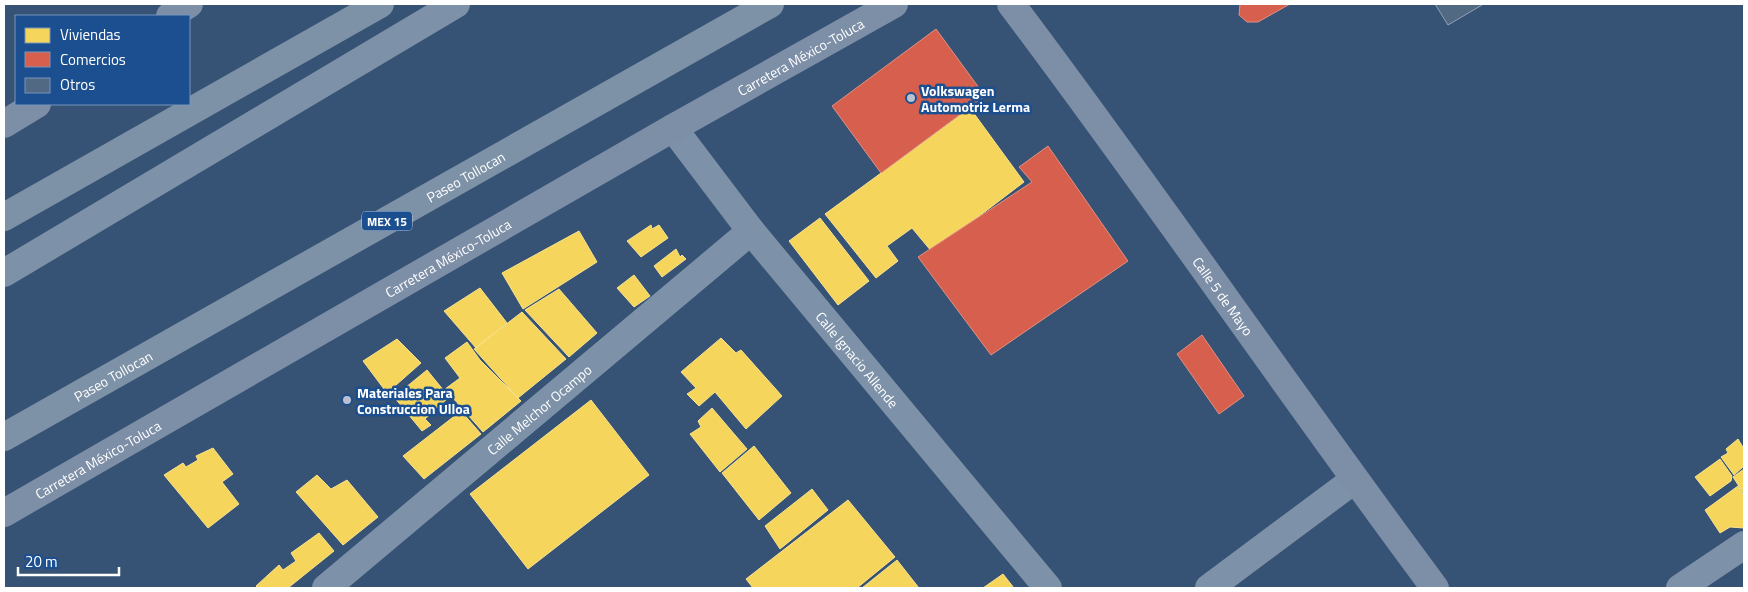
<svg xmlns="http://www.w3.org/2000/svg" width="1748" height="592" viewBox="0 0 1748 592" font-family="'Titillium Web',sans-serif">
<style>
.homes{fill:#f6d55c;stroke:#f9e28d}
.shops{fill:#d6604d;stroke:#e29082}
.building{fill:#526984;stroke:#92a2b6}
.lines{fill:none;stroke-linecap:round;stroke-linejoin:round}
.minor{stroke:#7d92a8;stroke-width:28}
.major{stroke:#7d8ea7;stroke-width:28}
.highway{stroke:#7e92a7;stroke-width:28}
.poi-dot{fill:#b9c2ce;stroke:#1b4f8f;stroke-width:2}
.labels{text-anchor:middle;dominant-baseline:central;stroke-width:5;stroke-linejoin:round;paint-order:stroke}
.shield{fill:#1b4f8f;stroke:#bbcadd;stroke-width:1}
.shield-label{font-size:12px;font-weight:bold;fill:#fff}
.street-label{font-size:14px;fill:#fff;stroke:#1b4f8f}
.poi-label{font-size:14px;font-weight:bold;fill:#fff;stroke:#1b4f8f;text-anchor:start}
</style>
<rect width="100%" height="100%" fill="#365274"/>
<!-- homes -->
<path class="homes" d="M970 108 1024 182 932 252 912 228 887 246 898 261 876 278 825 214Z
M820 218 869 281 838 305 789 241Z
M651 225 652 229 659 225 668 238 641 257 627 241Z
M579 231 597 262 523 309 502 273Z
M676 249 680 257 682 255 686 259 662 277 654 266Z
M634 275 650 296 634 307 617 288Z
M480 288 507 323 476 348 444 311Z
M559 289 597 333 569 357 525 310Z
M522 312 566 359 518 398 474 349Z
M721 338 736 353 741 350 782 396 746 429 715 392 699 406 687 394 696 388 681 372Z
M397 339 421 363 387 393 363 361Z
M467 342 480 360 521 401 483 432 445 389 460 378 445 358Z
M427 370 449 397 425 419 431 425 422 431 394 397Z
M591 400 649 475 528 569 470 494Z
M712 408 747 449 720 472 690 434 701 427 698 421Z
M461 411 481 434 424 479 403 456Z
M1738 439 1744 449V466L1734 475 1721 457 1728 453 1726 449Z
M754 446 791 493 759 520 722 473Z
M213 448 233 474 222 482 239 504 208 528 164 475 183 463 186 467 198 460 196 456Z
M1720 459 1732 476 1731 481 1710 496 1695 477Z
M1744 469V494L1733 477Z
M317 475 331 489 347 480 378 517 343 545 296 492Z
M1738 486 1744 496V528L1730 527 1720 533 1705 510Z
M812 489 828 510 780 549 765 526Z
M848 500 895 557 857 588H753L746 579Z
M319 533 334 551 288 588H258L256 586 279 565 283 570 296 561 291 553Z
M897 560 919 588H862Z
M1003 574 1014 588H983Z"/>
<!-- shops -->
<path class="shops" d="M1240 4H1290L1258 22H1247L1239 15Z
M936 29 985 96 881 173 832 106Z
M1048 146 1128 261 991 355 918 257 1032 182 1019 167Z
M1202 335 1244 396 1219 414 1177 354Z"/>
<!-- building -->
<path class="building" d="M1435 4H1481L1482 5 1448 25Z"/>
<g class="lines">
<!-- minor -->
<g class="minor">
<path id="s1" d="M673 128 751 231 1048 588"/>
<path d="M4 273 456 4"/>
<path id="s2" d="M326 588 751 231"/>
<path d="M1209 588 1354 480"/>
<path d="M1680 588 1744 545"/>
</g>
<!-- major -->
<g class="major">
<path id="s3" d="M1011 4C1156 196 1291 395 1435 588"/>
<path d="M170 16 189 4"/>
<path d="M4 124 37 104"/>
<path id="s4" d="M4 513 673 128 894 4"/>
</g>
<!-- highway -->
<g class="highway">
<path d="M4 217 380 4"/>
<path id="s5" d="M4 437 770 4"/>
</g>
</g>
<!-- markers -->
<g class="poi-dot">
<circle cx="911" cy="98" r="5"/>
<circle cx="347" cy="400" r="5"/>
</g>
<g class="labels">
<!-- shield labels -->
<rect class="shield" x="362" y="211.5" width="50" height="19" rx="4"/>
<g class="shield-label">
<text x="387" y="221">MEX 15</text>
</g>
<!-- street labels -->
<g class="street-label">
<text stroke="none"><textPath href="#s4" startOffset="918">Carretera México-Toluca</textPath></text>
<text stroke="none"><textPath href="#s5" startOffset="530">Paseo Tollocan</textPath></text>
<text stroke="none"><textPath href="#s4" startOffset="512">Carretera México-Toluca</textPath></text>
<text stroke="none"><textPath href="#s3" startOffset="361">Calle 5 de Mayo</textPath></text>
<text stroke="none"><textPath href="#s1" startOffset="296">Calle Ignacio Allende</textPath></text>
<text stroke="none"><textPath href="#s5" startOffset="125">Paseo Tollocan</textPath></text>
<text stroke="none"><textPath href="#s2" startOffset="278">Calle Melchor Ocampo</textPath></text>
<text stroke="none"><textPath href="#s4" startOffset="108">Carretera México-Toluca</textPath></text>
</g>
<!-- poi labels -->
<g class="poi-label">
<text x="921" y="90">Volkswagen<tspan x="921" dy="16">Automotriz Lerma</tspan></text>
<text x="357" y="392">Materiales Para<tspan x="357" dy="16">Construccion Ulloa</tspan></text>
</g>
</g>
<!-- border -->
<rect width="1748" height="592" fill="none" stroke="#ffffff" stroke-width="10"/>
<!-- legend -->
<rect x="15" y="15" width="175" height="90" fill="#1b4f8f" stroke="#7695bc"/>
<rect x="25" y="28" width="25" height="15" fill="#f6d55c" stroke="#7695bc"/>
<text x="60" y="40" font-size="15" fill="#ffffff">Viviendas</text>
<rect x="25" y="52" width="25" height="15" fill="#d6604d" stroke="#7695bc"/>
<text x="60" y="65" font-size="15" fill="#ffffff">Comercios</text>
<rect x="25" y="78" width="25" height="15" fill="#526984" stroke="#7695bc"/>
<text x="60" y="90" font-size="15" fill="#ffffff">Otros</text>
<!-- scale -->
<path d="M18 567v8h101v-8" fill="none" stroke="#ffffff" stroke-width="2.5"/>
<text x="25" y="567" font-size="15" fill="#ffffff" stroke="#1b4f8f" stroke-width="4" paint-order="stroke">20 m</text>
</svg>
